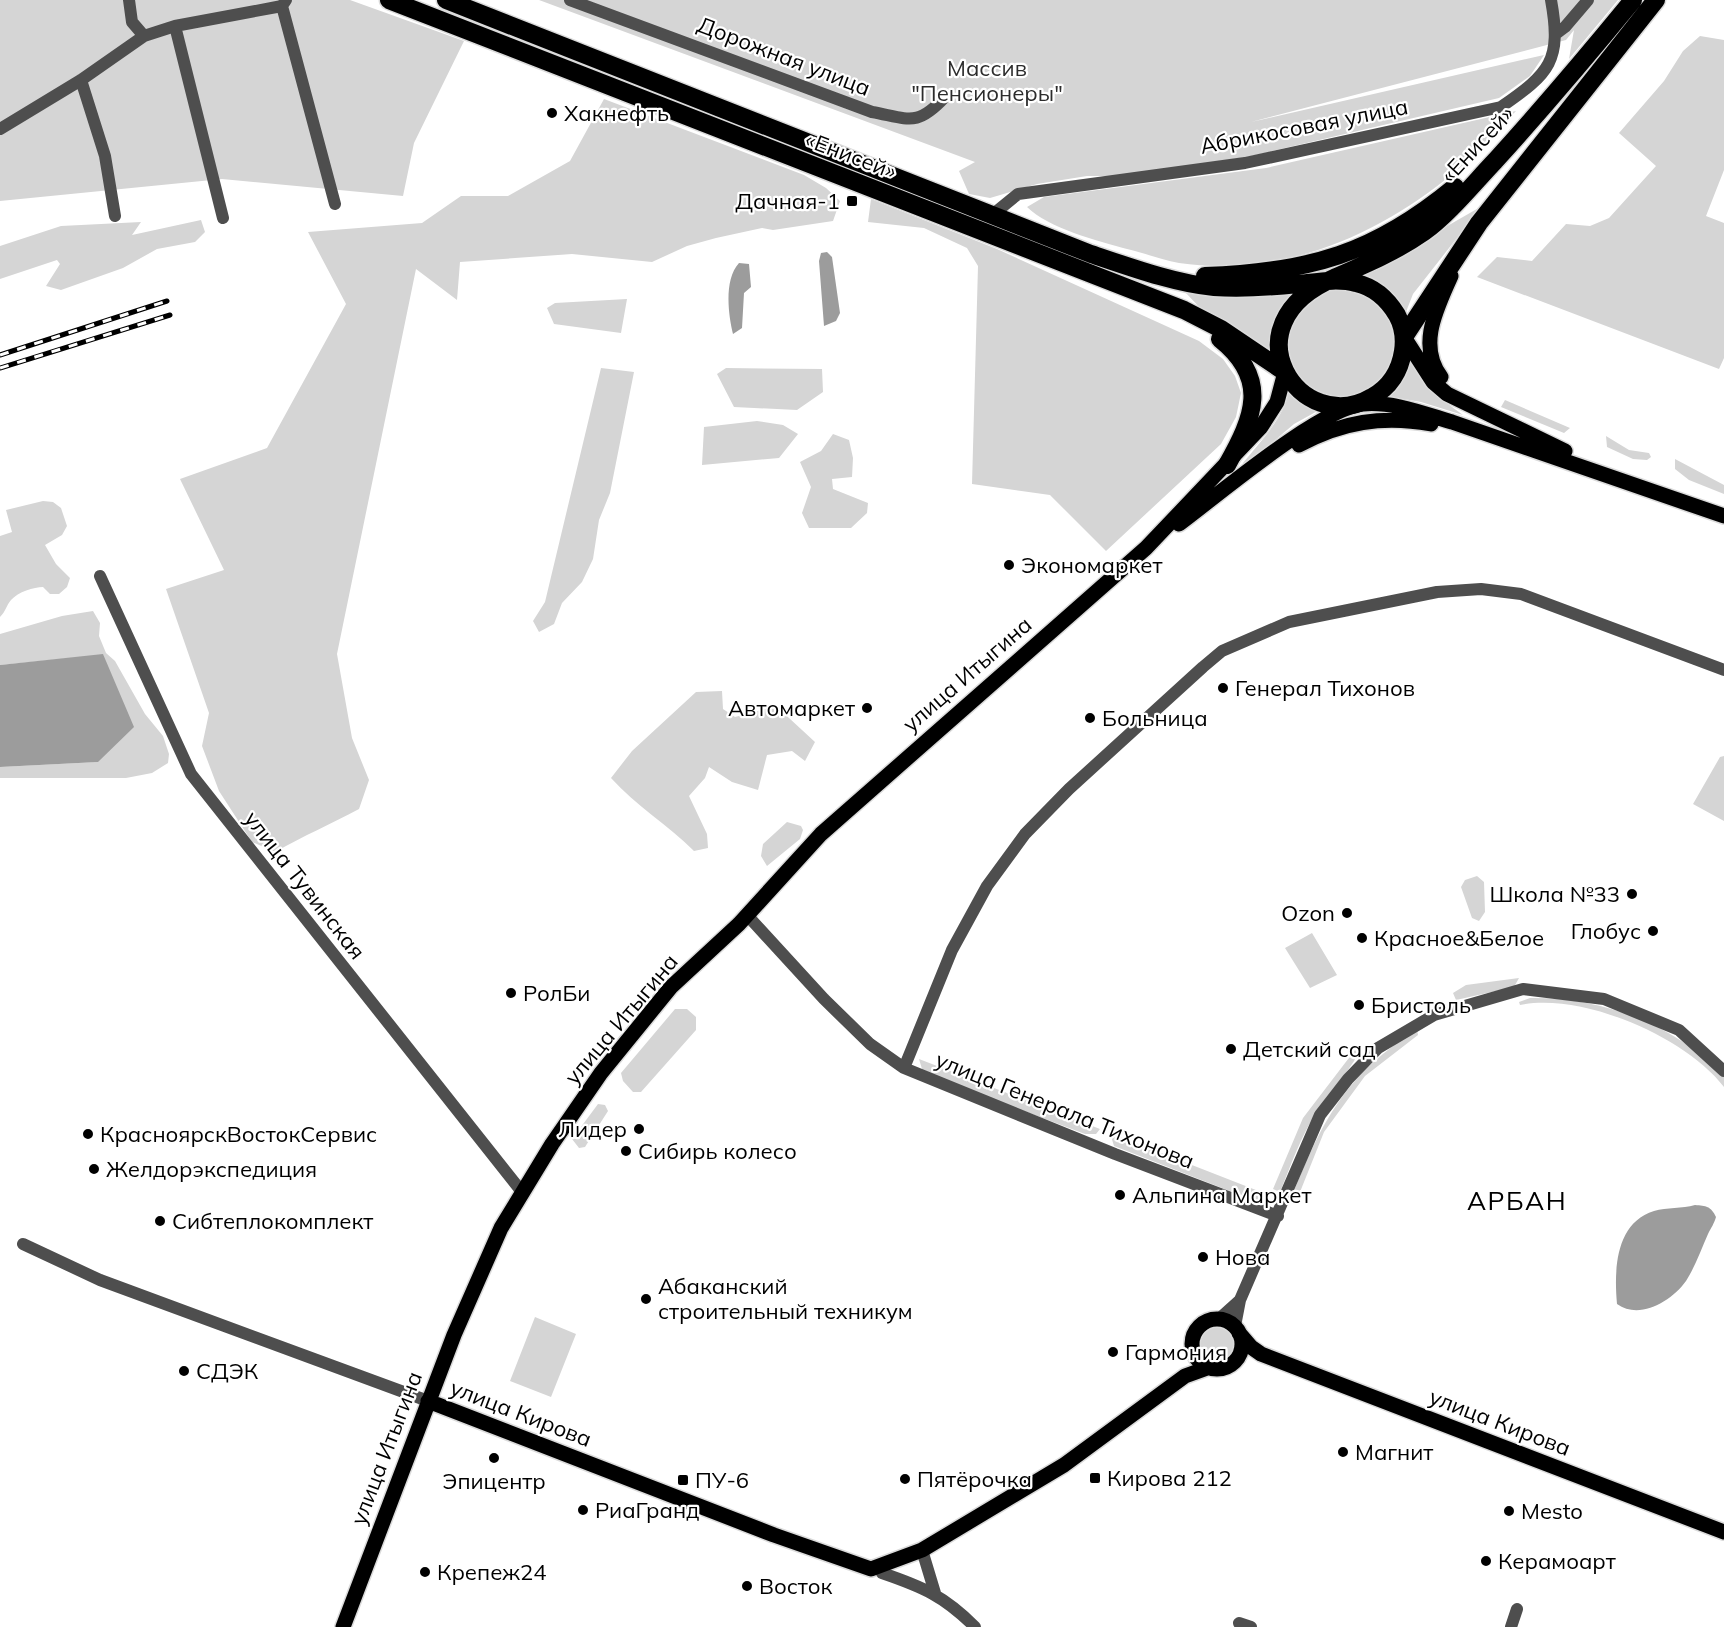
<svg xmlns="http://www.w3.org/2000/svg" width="1724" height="1627" viewBox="0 0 1724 1627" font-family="Mulish,sans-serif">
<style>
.green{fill:#d5d5d5}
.water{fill:#9c9c9c}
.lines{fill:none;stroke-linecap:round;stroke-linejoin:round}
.major-casing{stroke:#dbdbdb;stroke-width:18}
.highway-casing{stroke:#dbdbdb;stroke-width:21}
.minor{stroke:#4e4e4e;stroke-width:12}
.major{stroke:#000;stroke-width:15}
.highway{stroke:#000;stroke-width:18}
.rail-casing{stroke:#000;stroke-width:5}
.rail{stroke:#fff;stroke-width:3;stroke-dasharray:9;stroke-linecap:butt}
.poi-dot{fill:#000;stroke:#fff;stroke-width:2}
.labels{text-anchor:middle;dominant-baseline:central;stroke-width:4.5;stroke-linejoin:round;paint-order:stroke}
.street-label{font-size:22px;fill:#000;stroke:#fff}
.park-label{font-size:22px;fill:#2c2c2c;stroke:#fff}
.poi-label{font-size:22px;fill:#000;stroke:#fff;text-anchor:start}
.quarter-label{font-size:26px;letter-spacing:1.5px;fill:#000;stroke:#fff}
</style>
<rect width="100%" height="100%" fill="#fff"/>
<!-- green -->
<path class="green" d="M0 0H350L464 41 414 143 403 196 222 179 0 201Z
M539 0H1618L1569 59 1574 30 1566 40 1251 122 1544 55 1530 76 1499 98 1247 157 1114 176H1087L1037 184 990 198 969 194 959 171 975 162Z
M1700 36 1724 40V170L1706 216 1724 223V358L1719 369 1477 277 1497 257 1532 261 1566 224 1590 226 1609 218 1656 166 1619 133 1664 81 1683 51Z
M604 99 804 175 826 188 840 201 833 221 773 230 762 228 716 238 687 246 652 262 572 254 460 262 457 300 416 269 337 654 352 738 369 780 359 809C331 824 303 836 275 852L252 842 219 791 202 746 209 713 166 589 224 570 180 479 267 448 346 304 308 232 422 223 461 196H508L570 161Z
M1516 111C1496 131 1477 154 1455 172 1378 236 1281 278 1179 263 1162 260 1144 253 1127 249 1098 241 1048 228 1027 207L1044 197 1266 168Z
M871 199 997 249 1199 341 1223 359 1235 376 1241 393 1236 417 1221 444 1106 551 1050 495 972 484 978 266 967 248 924 228 868 222Z
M1482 206 1413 294 1404 317 1352 275 1390 259Z
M201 220 205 232 195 242 157 249 123 268 61 290 46 286 60 264 57 260 0 279V246L61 226 141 222 132 235Z
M1299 289C1277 311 1276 324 1273 355L1202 310 1185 292Z
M1287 343a54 54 0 1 1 108 0a54 54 0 1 1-108 0Z
M627 299 621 333 554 324 547 308 555 303Z
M1410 356C1423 386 1437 396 1463 415L1421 402 1386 396Z
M601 368 634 372 610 493 599 520 593 559 582 582 562 603 554 624 539 632 533 621 545 602Z
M726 368 822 369 823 392 797 410 734 407 717 374Z
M1289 386 1323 408 1294 424 1246 465 1243 463C1261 440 1287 416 1289 386Z
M1505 400 1570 428 1564 433 1501 407Z
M757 421 783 425 798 434 779 458 702 465 704 427Z
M833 434 849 440 853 458 852 477 832 479 833 489 868 503 867 513 851 528H809L802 513 811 487 800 462 821 451Z
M1606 436 1629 450 1649 453 1651 457 1647 460 1633 459 1607 447Z
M1675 459 1724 485V494L1689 480 1675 469Z
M43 501 53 502 61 508 67 526 62 535 45 545 56 564 70 578 67 587 59 594H50L43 587C34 587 18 592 11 600 6 606 6 611 0 617V536L12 532 6 510Z
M93 611 100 623 99 636 106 653 115 661 145 714 163 736 169 754 168 763 152 773 126 778H0V767L98 762 117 690 103 655 0 665V634L62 616Z
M722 691 723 709 735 717 776 706 815 742 805 761 792 751 767 755 758 790 732 782 709 767 705 778 689 796 707 834 708 848 694 851C668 825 636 806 611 778L632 751 696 692Z
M1724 756V821L1693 804 1720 757Z
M787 822 801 826 803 830 800 839 767 866 761 856 763 844Z
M1477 876 1484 882 1485 912 1479 921 1472 918 1461 887 1465 880Z
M1312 933 1337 975 1310 988 1285 948Z
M1519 978 1514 987 1456 1000 1453 993 1466 985Z
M1530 998C1601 997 1676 1024 1724 1077V1087C1686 1037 1582 992 1520 1005L1519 1002Z
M675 1009H687L696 1017V1030L641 1092H633L623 1081 621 1073Z
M1417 1029 1418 1035 1365 1076 1324 1132 1298 1197 1292 1196C1323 1119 1345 1076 1417 1029Z
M1355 1050 1358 1054C1347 1075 1329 1091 1317 1111 1301 1136 1291 1165 1280 1192L1273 1189 1303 1118Z
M919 1059 1100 1129 1096 1134H1085L931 1076 922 1069Z
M598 1104 605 1105 608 1111 585 1147 579 1148 572 1139Z
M1110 1133 1261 1192 1258 1202 1114 1146Z
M535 1317 576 1334 551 1397 510 1381Z
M1196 1344a21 21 0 1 1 42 0a21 21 0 1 1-42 0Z"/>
<!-- water -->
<path class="water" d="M827 252 832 257 840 313 836 321 824 326 819 261 821 253Z
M739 263 749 264 751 287 744 293 742 328 733 334C728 314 724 279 739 263Z
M103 654 134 727 98 762 0 767V665Z
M1695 1205C1706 1206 1711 1206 1716 1217 1714 1224 1711 1228 1708 1234 1701 1250 1695 1267 1686 1281 1671 1302 1639 1320 1617 1304 1614 1271 1615 1223 1654 1211 1667 1207 1682 1209 1695 1205Z"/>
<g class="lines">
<!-- major casing -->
<g class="major-casing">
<path id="major" d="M1404 337 1433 382 1447 394 1565 451
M1441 377C1417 345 1437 308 1451 276
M1299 445C1341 422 1383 415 1431 424
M1179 524C1217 496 1320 408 1363 404 1392 401 1425 414 1452 422L1724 516
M1192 1344a25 25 0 1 1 50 0a25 25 0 1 1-50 0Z
M1239 1333 1251 1347 1261 1354 1724 1532
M428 1401 774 1535 871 1569 922 1550 1064 1465 1185 1376 1210 1367
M343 1627 454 1335 501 1228 552 1144 601 1073 671 987 739 924 821 834 1146 548 1261 427 1277 402 1285 372"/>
</g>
<!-- highway casing -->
<g class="highway-casing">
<path id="highway" d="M389 0 1184 310 1221 329 1285 372
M446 0 1091 254C1127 266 1176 284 1214 287 1242 289 1270 287 1298 284 1317 282 1338 278 1356 283 1374 287 1388 300 1397 315 1403 326 1405 338 1403 351 1400 371 1390 387 1372 397 1301 439 1224 325 1334 278 1364 265 1397 251 1424 232 1448 215 1474 183 1495 161 1543 108 1588 55 1633 0
M1205 276C1310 272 1374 254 1455 187
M1404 337 1479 223 1656 0
M1220 339C1270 379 1254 417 1227 465"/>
</g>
<!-- minor -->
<path class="minor" d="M129 0 132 22 144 36
M570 0 872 112C910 119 917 127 945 97
M282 6 335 204
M175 26 223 218
M1557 33 1565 27 1588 0
M81 80 105 156 115 216
M0 129 81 80 144 36 175 26 282 6 286 0
M991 216 1018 194 1245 163 1501 107C1550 73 1562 61 1551 0
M100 576 191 774 522 1192
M747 915 824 999 870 1044 904 1068 1115 1154 1278 1216
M904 1068 952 950 987 886 1025 834 1069 789 1203 667 1222 651 1289 622 1437 592 1481 589 1521 594 1724 670
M23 1244 100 1280 428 1401
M1219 1319 1239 1301
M1235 1326 1240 1300 1320 1115 1348 1079 1378 1048 1434 1015 1523 989 1604 999 1679 1030 1724 1071
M922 1550 935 1593
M882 1573C923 1587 944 1596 975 1627
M1239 1623 1251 1627
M1511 1627 1517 1609"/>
<!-- major -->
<use href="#major" class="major"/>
<!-- highway -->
<use href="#highway" class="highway"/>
<!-- rail casing -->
<g class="rail-casing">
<path id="rail" d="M0 355 167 301
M0 368 170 315"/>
</g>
<!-- rail -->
<use href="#rail" class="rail"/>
</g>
<!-- markers -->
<g class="poi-dot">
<circle cx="552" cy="113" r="6"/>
<rect x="846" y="195" width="12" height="12" rx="3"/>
<circle cx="1009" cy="565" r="6"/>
<circle cx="1223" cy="688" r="6"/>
<circle cx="867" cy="708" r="6"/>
<circle cx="1090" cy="718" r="6"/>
<circle cx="1632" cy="894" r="6"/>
<circle cx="1347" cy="913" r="6"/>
<circle cx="1653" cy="931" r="6"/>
<circle cx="1362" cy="938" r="6"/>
<circle cx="511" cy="993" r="6"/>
<circle cx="1359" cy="1005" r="6"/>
<circle cx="1231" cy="1049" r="6"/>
<circle cx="639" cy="1129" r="6"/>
<circle cx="88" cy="1134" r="6"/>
<circle cx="626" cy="1151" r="6"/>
<circle cx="94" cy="1169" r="6"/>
<circle cx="1120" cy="1195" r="6"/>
<circle cx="160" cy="1221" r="6"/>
<circle cx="1203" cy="1257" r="6"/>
<circle cx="646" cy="1299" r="6"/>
<circle cx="1113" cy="1352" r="6"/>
<circle cx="184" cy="1371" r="6"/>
<circle cx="1343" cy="1452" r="6"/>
<circle cx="494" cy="1458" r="6"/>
<rect x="1089" y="1472" width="12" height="12" rx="3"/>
<circle cx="905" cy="1479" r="6"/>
<rect x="677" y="1474" width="12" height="12" rx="3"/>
<circle cx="583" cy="1510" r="6"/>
<circle cx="1509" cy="1511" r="6"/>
<circle cx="1486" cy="1561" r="6"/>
<circle cx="425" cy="1572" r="6"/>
<circle cx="747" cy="1586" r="6"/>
</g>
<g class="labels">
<!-- street labels -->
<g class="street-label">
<text transform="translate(784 56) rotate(21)">Дорожная улица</text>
<text transform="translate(1304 126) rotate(-11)">Абрикосовая улица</text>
<text transform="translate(1477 144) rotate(-47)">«Енисей»</text>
<text transform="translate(851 155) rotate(21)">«Енисей»</text>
<text transform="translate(967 674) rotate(-41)">улица Итыгина</text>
<text transform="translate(305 885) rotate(52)">улица Тувинская</text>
<text transform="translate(621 1019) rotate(-50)">улица Итыгина</text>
<text transform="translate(1065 1110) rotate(22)">улица Генерала Тихонова</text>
<text transform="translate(521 1413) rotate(21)">улица Кирова</text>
<text transform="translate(1500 1422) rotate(21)">улица Кирова</text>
<text transform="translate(386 1448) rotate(-69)">улица Итыгина</text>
</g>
<!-- park labels -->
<g class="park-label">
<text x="987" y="68">Массив<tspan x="987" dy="25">"Пенсионеры"</tspan></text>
</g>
<!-- poi labels -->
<g class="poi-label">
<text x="564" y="113">Хакнефть</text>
<text x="840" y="201" text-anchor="end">Дачная-1</text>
<text x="1021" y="565">Экономаркет</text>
<text x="1235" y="688">Генерал Тихонов</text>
<text x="855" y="708" text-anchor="end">Автомаркет</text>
<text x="1102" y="718">Больница</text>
<text x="1620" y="894" text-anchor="end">Школа №33</text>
<text x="1335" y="913" text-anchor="end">Ozon</text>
<text x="1641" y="931" text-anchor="end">Глобус</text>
<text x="1374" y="938">Красное&amp;Белое</text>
<text x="523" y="993">РолБи</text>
<text x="1371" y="1005">Бристоль</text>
<text x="1243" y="1049">Детский сад</text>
<text x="627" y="1129" text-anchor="end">Лидер</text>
<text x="100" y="1134">КрасноярскВостокСервис</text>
<text x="638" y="1151">Сибирь колесо</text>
<text x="106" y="1169">Желдорэкспедиция</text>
<text x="1132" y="1195">Альпина Маркет</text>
<text x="172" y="1221">Сибтеплокомплект</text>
<text x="1215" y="1257">Нова</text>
<text x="658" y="1286">Абаканский<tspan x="658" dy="25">строительный техникум</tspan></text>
<text x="1125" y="1352">Гармония</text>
<text x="196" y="1371">СДЭК</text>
<text x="1355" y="1452">Магнит</text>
<text x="1107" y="1478">Кирова 212</text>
<text x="917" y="1479">Пятёрочка</text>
<text x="695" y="1480">ПУ-6</text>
<text x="494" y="1481" text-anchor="middle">Эпицентр</text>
<text x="595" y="1510">РиаГранд</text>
<text x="1521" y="1511">Mesto</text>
<text x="1498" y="1561">Керамоарт</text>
<text x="437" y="1572">Крепеж24</text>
<text x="759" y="1586">Восток</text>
</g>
<!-- quarter labels -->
<g class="quarter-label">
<text x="1517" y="1200">АРБАН</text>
</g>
</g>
</svg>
